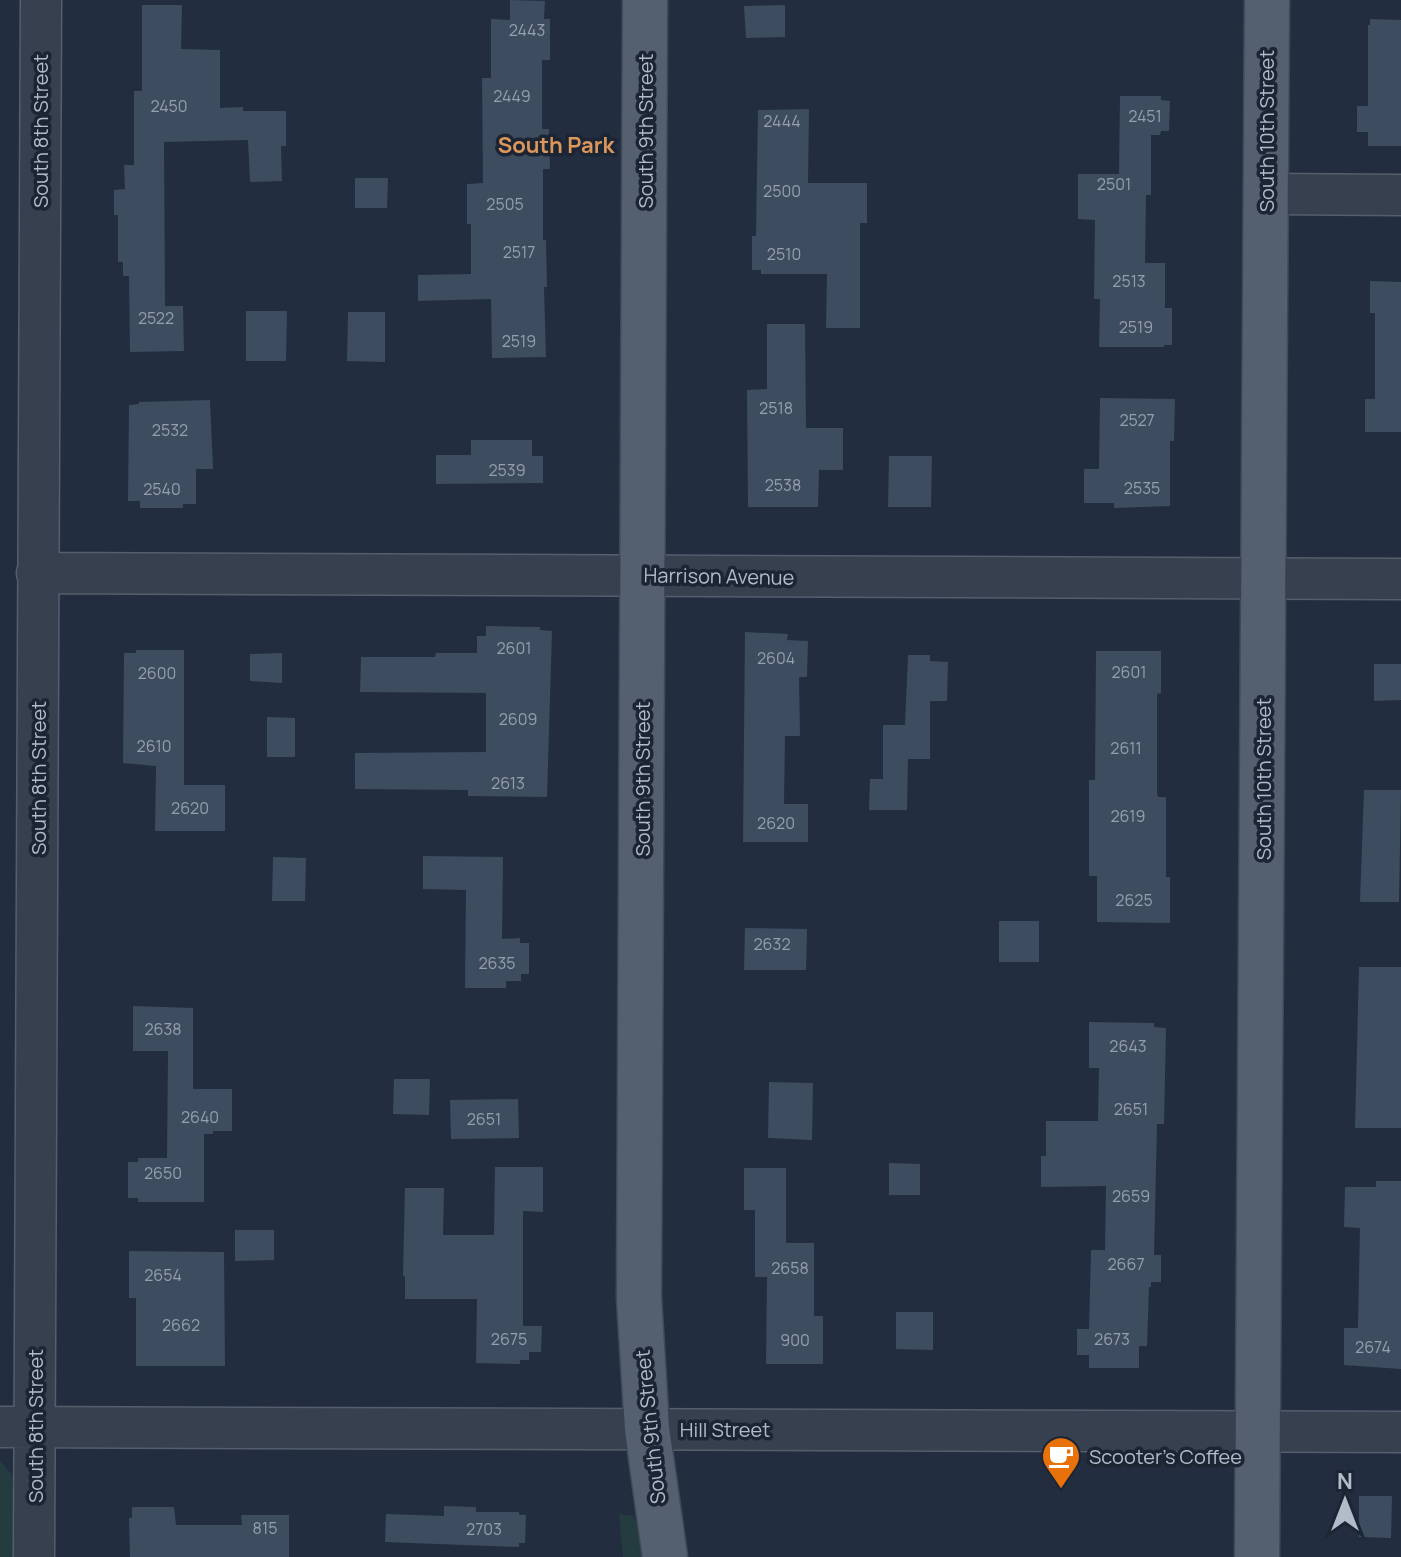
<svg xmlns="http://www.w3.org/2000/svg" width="1401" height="1557" viewBox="0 0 1401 1557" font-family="Manrope,sans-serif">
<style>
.grass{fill:#243c40}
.building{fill:#3e4c5f}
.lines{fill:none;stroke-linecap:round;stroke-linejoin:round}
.minor-casing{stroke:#545e6d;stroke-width:43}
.major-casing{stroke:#3f4958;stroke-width:47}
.minor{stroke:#36404f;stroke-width:40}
.major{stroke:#545f6f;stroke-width:44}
.labels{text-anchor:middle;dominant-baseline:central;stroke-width:7;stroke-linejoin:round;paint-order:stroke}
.number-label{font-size:16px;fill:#959faf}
.street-label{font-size:20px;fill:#b2bbca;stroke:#1c2534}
.poi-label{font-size:20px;fill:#b2bbca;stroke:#1c2534;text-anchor:start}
.neighbourhood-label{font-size:22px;font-weight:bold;fill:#dc975c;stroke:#1c2534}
</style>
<rect width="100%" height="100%" fill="#222e3f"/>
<!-- grass -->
<path class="grass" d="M0 1460 15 1479V1557H0Z
M619 1514 633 1516 640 1528 646 1557H623Z"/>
<!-- building -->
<path class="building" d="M510 0 545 1 544 19H550V60H542V129H549L550 169H543V240H546L547 287H544L546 357 492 358 491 299 418 301V275L471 274V224H467V184L483 183 482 78H491V19L510 20Z
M142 5H182L181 49 220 50V108L243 107V111H286V146H281L282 181 250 182 248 140 164 142 165 306H183L184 351 130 352 129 276H123V262H118V215H114V190L125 189 124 165H134V91H142Z
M785 5V37L746 38 744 6Z
M1370 19 1401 20V146H1368V132H1357V106H1368V25H1370Z
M1120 96H1161V100L1170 101 1169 131H1161L1160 135H1151V195H1146L1145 263H1165V308H1172V345H1164V347H1099L1100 299H1094L1095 220 1078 219V174H1119Z
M809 109 808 183H867V223H860V328H826L827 274H761V270H752V236H756L758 110Z
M355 178H388L387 208H355Z
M1370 281 1401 282V432H1365V399H1375V313H1370Z
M246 311H287L286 361H246Z
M348 312H385V362L347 361Z
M767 324H805L806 428H843V470H819L818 507H748L747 390 767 389Z
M1100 398 1175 399 1174 441H1170V506L1114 508V503H1084V469H1099Z
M210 400 213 469H196V504H183V508H140V501H128L129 405 139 404V402Z
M471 440H532V456H543V483L436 484V455H471Z
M889 456H932L931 507H888Z
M486 626 540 627V630L552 631 547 797 468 796V790L355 789V753L486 752V693L360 692 361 657H435L436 653H477V636H486Z
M745 632 788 634 787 640 808 641 807 677H799L800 736H785L784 804H808V842H743Z
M136 650H184V785H225V831H155L156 766 123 763 124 653H136Z
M1096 651H1161V693L1157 694V793L1158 797H1166V877H1170V923L1097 922V876H1089V780H1095Z
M282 653V683L250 681V654Z
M908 655H930V661L948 662 947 701H930V759H908L907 810H869L870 779H883V725H905Z
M1374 664H1401V700L1374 701Z
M267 717 295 718V757H267Z
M1364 790H1401L1399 902H1360Z
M423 856 503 857 502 939 520 938V943H529V974H521V981H506V988H465L466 890 423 889Z
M273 857 306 858 305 901H272Z
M999 921H1039V962H999Z
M745 928 807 929 806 970H744Z
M1359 967H1401V1128H1355Z
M133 1006 193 1008V1089H232V1131H213V1134H204V1202H138V1198H128V1162H138V1158H167L168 1051H133Z
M1089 1022 1154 1023V1027L1166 1028 1164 1124H1157L1154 1255H1161V1282H1151V1287H1149L1147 1346H1139V1368H1089V1355H1077V1329H1089L1091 1250H1105L1106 1186 1041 1187V1156H1046V1121H1098L1099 1068H1089Z
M394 1079H430L429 1115 393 1114Z
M769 1082 813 1083 812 1140 768 1138Z
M518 1099 519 1138 451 1139 450 1100Z
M889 1163 920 1164V1195H889Z
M495 1167H543V1212L523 1211V1326H542L541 1352H529V1360H520V1364L476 1363 477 1299H405V1276H403L405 1188H444L443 1235H494Z
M744 1168H786V1243H814V1316H823V1364H766L767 1277H755V1210H744Z
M1376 1181H1401V1369L1344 1365V1328H1358V1325L1360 1228 1344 1227 1345 1187H1376Z
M235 1230H274V1260L235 1261Z
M129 1251 224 1252 225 1366H136V1298H129Z
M896 1312H933V1350L896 1349Z
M1359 1496H1392L1391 1538 1359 1537Z
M444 1506 476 1507V1512H519V1515H526L525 1543H519V1547L385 1542 386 1514 444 1516Z
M132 1507H174L176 1525H242L241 1515H289V1557H130L129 1518H132Z"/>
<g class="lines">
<!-- minor casing -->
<g class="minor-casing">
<path id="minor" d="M1266 194 1401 195
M37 573 1401 579
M0 1427 1401 1432
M34 1557 41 0"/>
</g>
<!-- major casing -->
<g class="major-casing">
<path id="major" d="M645 0 639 1298 647 1429 665 1557
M1257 1557 1267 0"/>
</g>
<!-- minor -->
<use href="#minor" class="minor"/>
<!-- major -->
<use href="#major" class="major"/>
</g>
<!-- icons -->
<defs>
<g id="cafe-pin" transform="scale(2)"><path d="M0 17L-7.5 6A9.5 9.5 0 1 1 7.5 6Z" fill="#e8710a" stroke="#1c2534"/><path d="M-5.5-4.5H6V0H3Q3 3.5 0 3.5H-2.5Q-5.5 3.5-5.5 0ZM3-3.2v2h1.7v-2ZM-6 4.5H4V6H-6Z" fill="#fff"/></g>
</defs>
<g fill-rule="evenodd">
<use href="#cafe-pin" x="1061" y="1456"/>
</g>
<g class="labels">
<!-- number labels -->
<g class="number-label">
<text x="527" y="30">2443</text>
<text x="512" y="96">2449</text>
<text x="169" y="106">2450</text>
<text x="1145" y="116">2451</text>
<text x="782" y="121">2444</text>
<text x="1114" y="184">2501</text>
<text x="782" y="191">2500</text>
<text x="505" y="204">2505</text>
<text x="519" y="252">2517</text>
<text x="784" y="254">2510</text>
<text x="1129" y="281">2513</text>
<text x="156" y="318">2522</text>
<text x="1136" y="327">2519</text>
<text x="519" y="341">2519</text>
<text x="776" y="408">2518</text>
<text x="1137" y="420">2527</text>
<text x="170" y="430">2532</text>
<text x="507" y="470">2539</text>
<text x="783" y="485">2538</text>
<text x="1142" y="488">2535</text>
<text x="162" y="489">2540</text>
<text x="514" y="648">2601</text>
<text x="776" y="658">2604</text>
<text x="1129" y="672">2601</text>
<text x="157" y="673">2600</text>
<text x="518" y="719">2609</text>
<text x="154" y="746">2610</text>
<text x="1126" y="748">2611</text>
<text x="508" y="783">2613</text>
<text x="190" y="808">2620</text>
<text x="1128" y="816">2619</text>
<text x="776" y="823">2620</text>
<text x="1134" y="900">2625</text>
<text x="772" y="944">2632</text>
<text x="497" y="963">2635</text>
<text x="163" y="1029">2638</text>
<text x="1128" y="1046">2643</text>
<text x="1131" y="1109">2651</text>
<text x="200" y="1117">2640</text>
<text x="484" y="1119">2651</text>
<text x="163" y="1173">2650</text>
<text x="1131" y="1196">2659</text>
<text x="1126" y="1264">2667</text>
<text x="790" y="1268">2658</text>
<text x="163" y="1275">2654</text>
<text x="181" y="1325">2662</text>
<text x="509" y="1339">2675</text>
<text x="1112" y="1339">2673</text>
<text x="795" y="1340">900</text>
<text x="1373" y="1347">2674</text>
<text x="265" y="1528">815</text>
<text x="484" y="1529">2703</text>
</g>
<!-- street labels -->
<g class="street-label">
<text transform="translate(40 131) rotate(-90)">South 8th Street</text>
<text transform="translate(645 131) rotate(-90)">South 9th Street</text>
<text transform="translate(1266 131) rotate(-90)">South 10th Street</text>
<text transform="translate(719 576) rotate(1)">Harrison Avenue</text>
<text transform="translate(38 778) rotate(-90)">South 8th Street</text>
<text transform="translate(642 779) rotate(-90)">South 9th Street</text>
<text transform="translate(1263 779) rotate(-90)">South 10th Street</text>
<text transform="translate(35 1426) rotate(-90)">South 8th Street</text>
<text transform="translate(650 1427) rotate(-96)">South 9th Street</text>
<text x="725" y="1429">Hill Street</text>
</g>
<!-- poi labels -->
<g class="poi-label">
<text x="1089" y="1456">Scooter's Coffee</text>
</g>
<!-- neighbourhood labels -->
<g class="neighbourhood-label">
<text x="556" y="145">South Park</text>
</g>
</g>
<!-- north arrow -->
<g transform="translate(1345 1501)" stroke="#1c2534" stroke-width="6" paint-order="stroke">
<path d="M0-6L14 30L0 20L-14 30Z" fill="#b2bbca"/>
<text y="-12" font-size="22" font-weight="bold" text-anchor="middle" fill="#b2bbca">N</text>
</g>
</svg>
